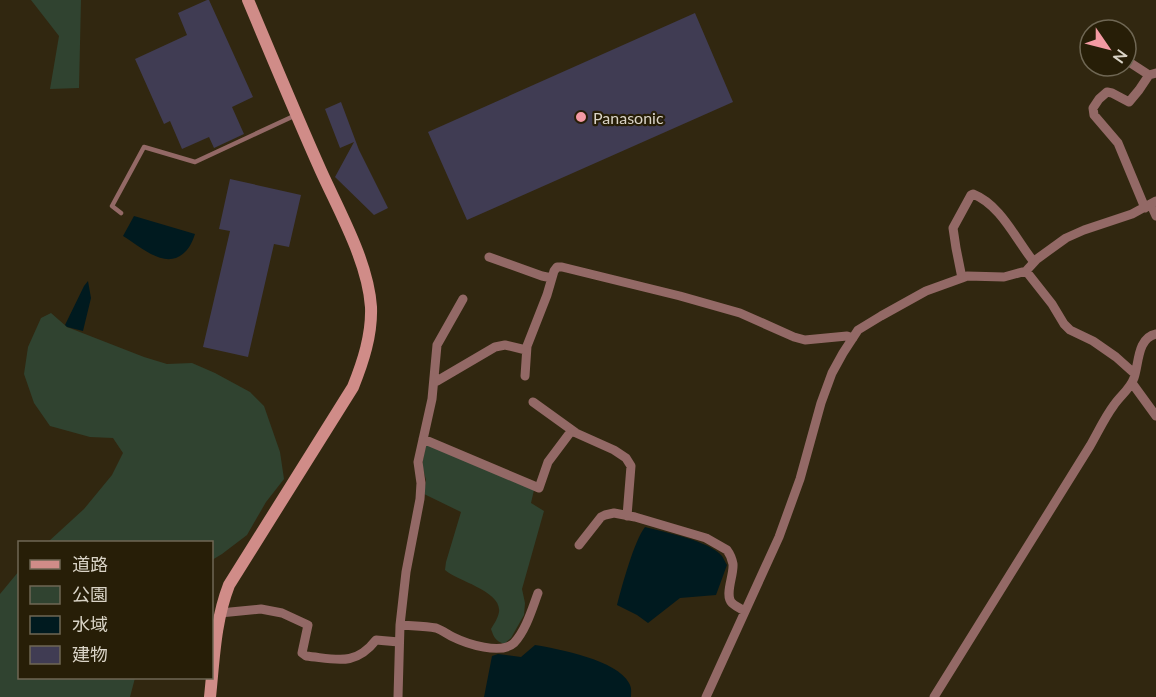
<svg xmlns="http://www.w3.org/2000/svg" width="1156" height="697" viewBox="0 0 1156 697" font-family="Lato,'Noto Sans JP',sans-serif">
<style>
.green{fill:#304330}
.water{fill:#001a1f}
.building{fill:#403c53}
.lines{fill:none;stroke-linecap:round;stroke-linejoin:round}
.lane{stroke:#936966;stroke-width:4.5}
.street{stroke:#936966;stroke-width:9}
.secondary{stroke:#d08c88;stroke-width:12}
.poi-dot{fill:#f49aa3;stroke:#271e07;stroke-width:2}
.labels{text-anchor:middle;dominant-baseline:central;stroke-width:4.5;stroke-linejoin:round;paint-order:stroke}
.poi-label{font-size:16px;fill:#dad4c7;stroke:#271e07;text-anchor:start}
</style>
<rect width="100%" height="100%" fill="#312710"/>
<!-- green -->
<path class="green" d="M31 0H81L79 88 50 89 59 36Z
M51 313 67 327 144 357 167 364 192 363 215 373 250 392 264 406 280 452 284 479 266 502 247 535 222 554 212 560V542H48L84 509 112 475 123 453 113 438 90 437 50 426 34 403 24 374 28 347 41 318Z
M426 444 534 490 531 503 544 511 522 589 525 603 524 615 511 638 504 644C496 641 494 638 491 629 494 624 498 618 499 612 502 591 457 581 445 570L446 562 461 512 424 494 426 480 422 465Z
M19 571 20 678H135L130 697H0V594Z"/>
<!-- water -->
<path class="water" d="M134 216 195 234C193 240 190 247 186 251 167 272 141 247 123 236Z
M88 281 91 298 83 331 67 327 65 325 84 286Z
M645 527C664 532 710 541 722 556 724 559 725 562 727 565L716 595 680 598 648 623 637 615 617 605C622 586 634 541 645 527Z
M535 645C559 649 617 660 629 683 632 688 631 692 631 697H484L492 656 498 654 521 657Z"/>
<!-- building -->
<path class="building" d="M207 0H209L253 97 232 107 244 134 214 148 209 137 182 149 170 121 164 124 135 59 187 35 178 13Z
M695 13 733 102 467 220 428 132Z
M341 102 359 150 388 208 374 215 335 177 354 142 340 148 325 109Z
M230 179 301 195 289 247 274 244 248 357 203 347 230 231 219 229Z"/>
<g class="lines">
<!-- lane -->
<path class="lane" d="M121 213 112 206 144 147 195 162 296 115"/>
<!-- street -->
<path class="street" d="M1129 62 1149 75
M1151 205 1156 216
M1145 208 1118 143 1094 115 1093 108 1099 99 1107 92 1112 93 1129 102 1139 90 1149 75 1156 73
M489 257 542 276 552 278
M1026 271 1052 304 1064 324 1070 330 1093 341 1116 357 1135 374
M962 278 956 248 953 228 971 195 973 194C1001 205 1016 240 1034 262
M525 376 527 346 547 295 554 271 557 267H562L680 296 740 313 794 337 805 340 847 336 853 338
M434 380 437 381 495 347 505 345 526 350
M1132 383 1156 416
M533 402 576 433 614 450 626 458 631 466 627 516
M423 439 539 488 548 462 572 430
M579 545 601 517 605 515 614 513 635 517 706 538 727 550C730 554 732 559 733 564 734 576 724 595 732 603 735 606 741 609 745 611
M220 613 261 609 282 613 308 625 302 653 306 656C336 659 355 667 376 640L399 642
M400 625C412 626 425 626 436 628 442 630 447 634 453 637 467 644 501 655 514 643 526 630 532 609 538 593
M398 697 400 625 406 572 420 499 421 483 418 462 432 399 437 345 463 299
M706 697 779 537 800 479 821 403 832 373 843 353 858 330 881 316 926 291 962 278 967 276 1004 277 1026 271 1037 259 1066 238 1084 230 1132 214 1156 201
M934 697 1090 446C1098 432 1105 417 1114 405 1121 395 1130 389 1134 378 1139 364 1137 338 1156 334"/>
<!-- secondary -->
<path class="secondary" d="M210 697C214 659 215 621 229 585L353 387C363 362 372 335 371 307 368 262 340 213 321 171 296 115 272 57 248 0"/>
</g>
<!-- markers -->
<circle class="poi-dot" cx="581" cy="117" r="6"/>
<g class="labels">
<!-- poi labels -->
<g class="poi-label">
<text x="593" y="117">Panasonic</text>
</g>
</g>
<!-- legend -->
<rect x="18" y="541" width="195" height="138" fill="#271e07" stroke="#6f6754" stroke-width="1.5"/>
<rect x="30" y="560" width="30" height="9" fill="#d08c88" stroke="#6f6754" stroke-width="1.5"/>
<text x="72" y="571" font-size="18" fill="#dad4c7">道路</text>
<rect x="30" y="586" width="30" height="18" fill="#304330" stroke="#6f6754" stroke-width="1.5"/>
<text x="72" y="601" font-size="18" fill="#dad4c7">公園</text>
<rect x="30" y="616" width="30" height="18" fill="#001a1f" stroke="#6f6754" stroke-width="1.5"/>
<text x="72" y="631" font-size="18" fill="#dad4c7">水域</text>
<rect x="30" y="646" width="30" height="18" fill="#403c53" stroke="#6f6754" stroke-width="1.5"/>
<text x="72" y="661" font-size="18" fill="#dad4c7">建物</text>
<!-- north arrow -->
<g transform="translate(1108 48) rotate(125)"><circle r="28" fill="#271e07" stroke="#6f6754" stroke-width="1.5"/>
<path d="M0-4.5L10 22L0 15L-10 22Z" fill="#f49aa3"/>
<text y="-9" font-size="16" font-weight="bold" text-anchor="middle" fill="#dad4c7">N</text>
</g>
</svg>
